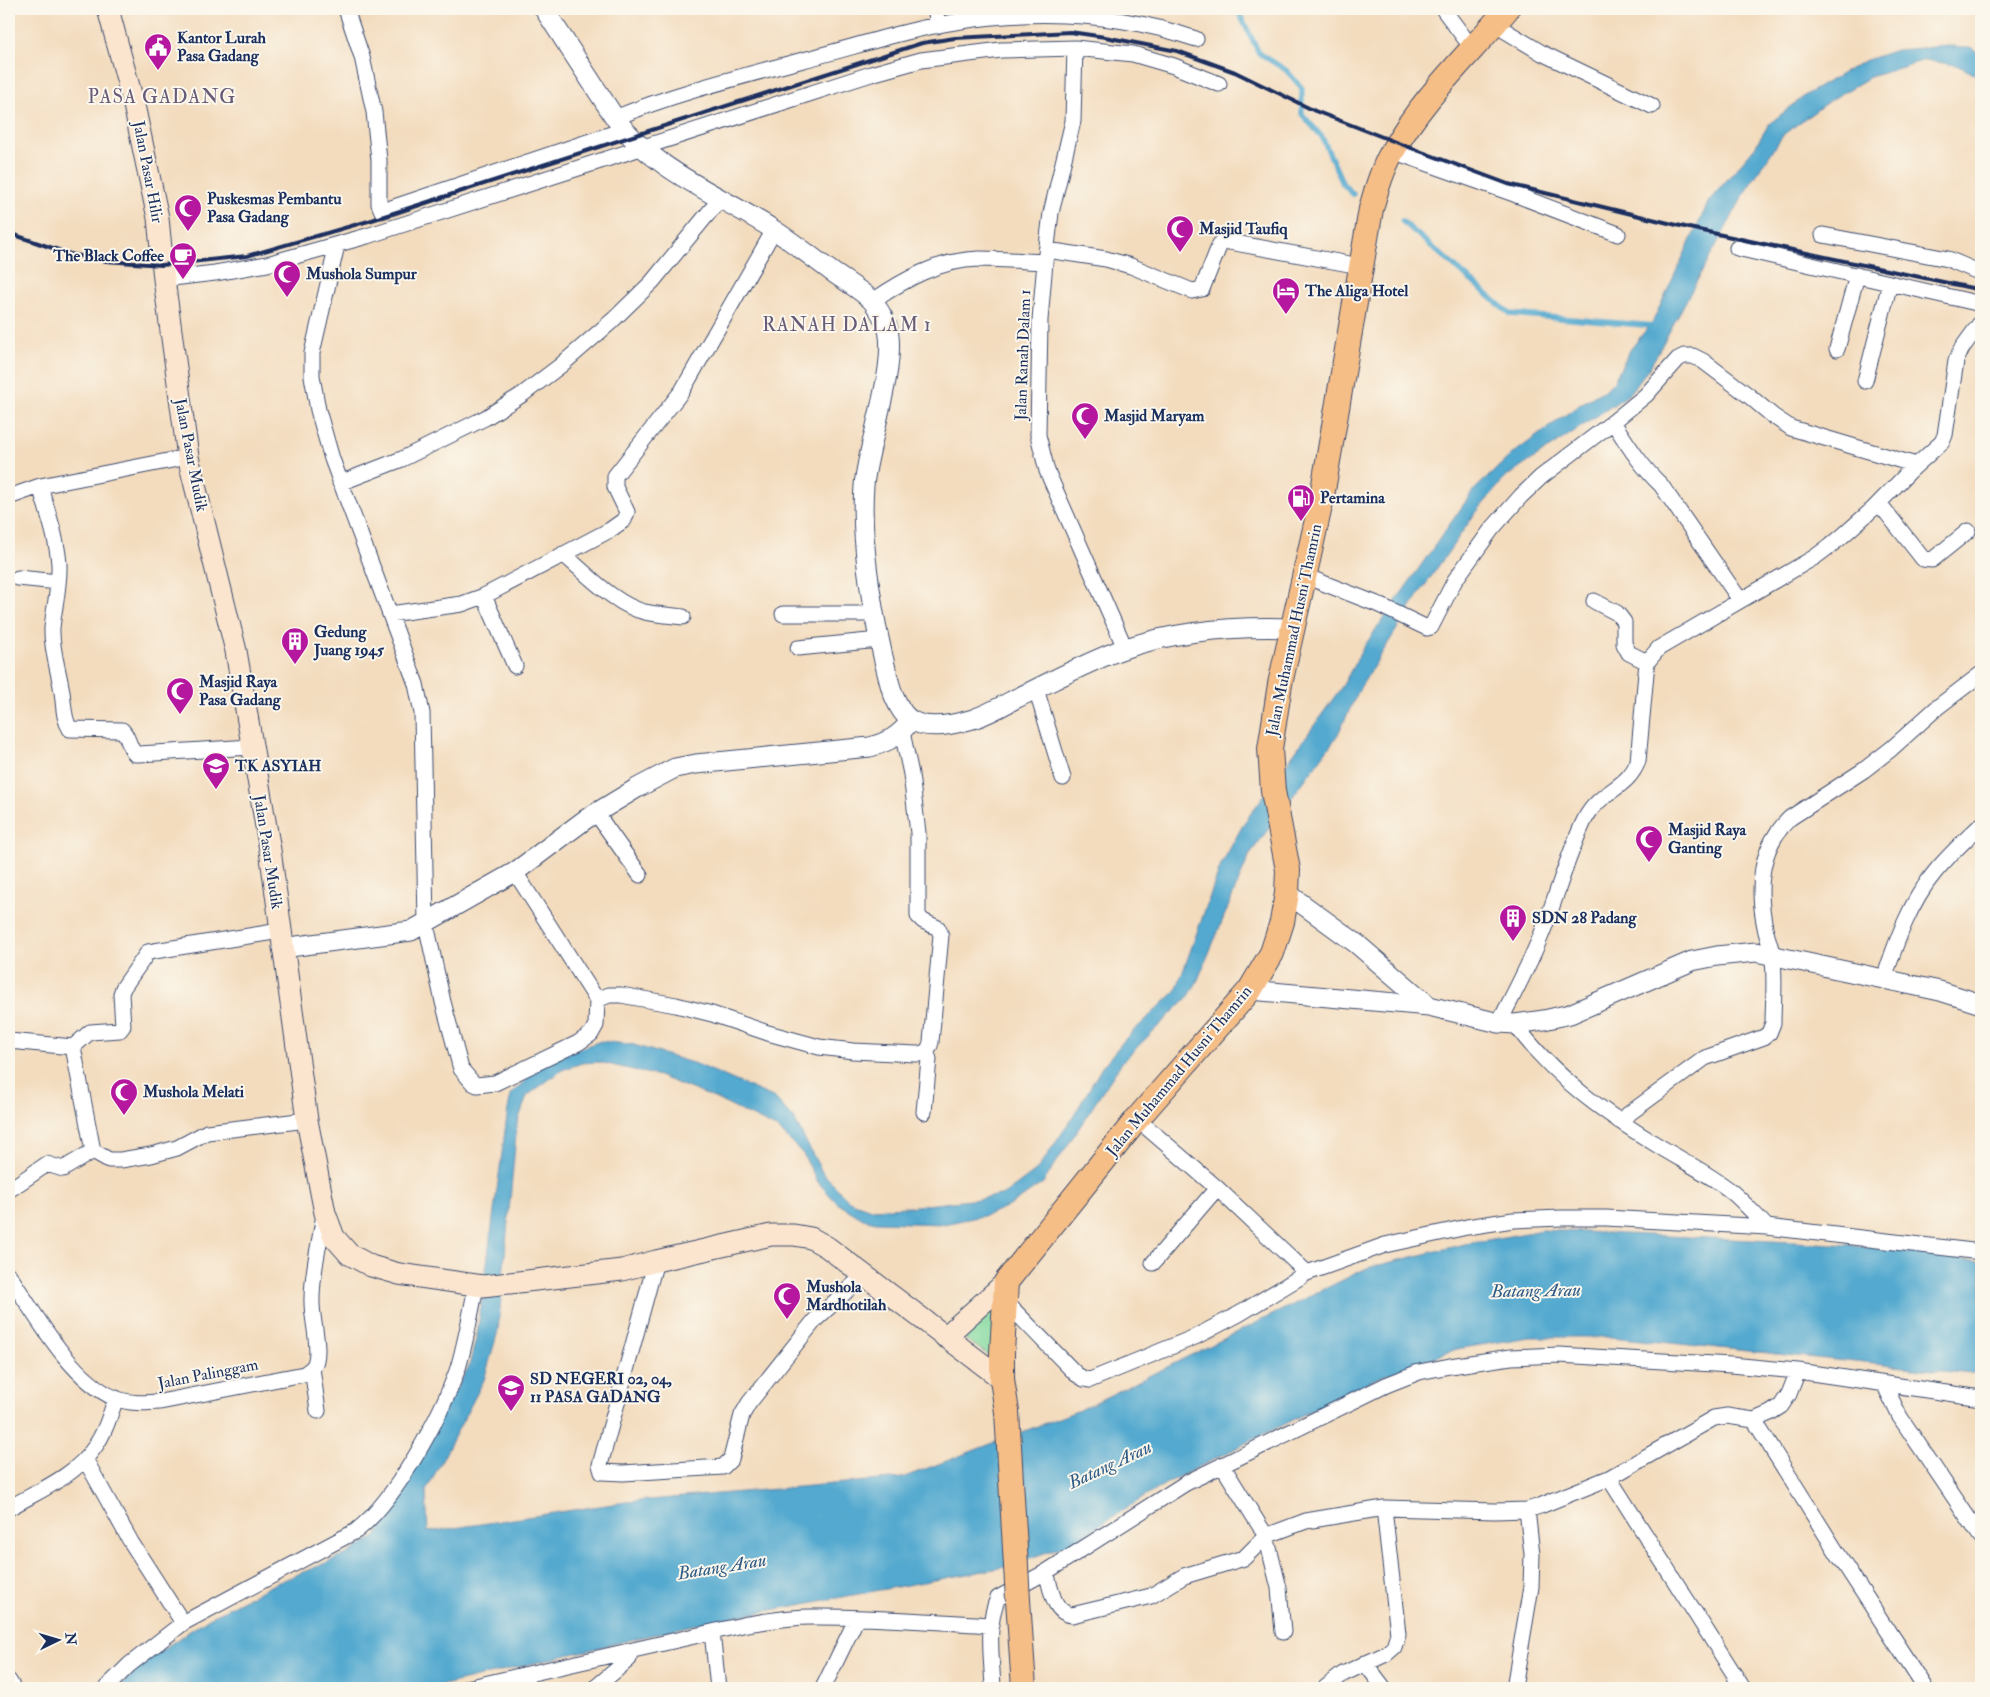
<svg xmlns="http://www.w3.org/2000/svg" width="1990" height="1697" viewBox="0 0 1990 1697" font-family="'IM FELL Double Pica',serif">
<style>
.green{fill:#80d89c;stroke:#4e847d}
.water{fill:#52a9cf;stroke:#366c96}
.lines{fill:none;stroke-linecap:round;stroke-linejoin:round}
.stream{stroke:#52a9cf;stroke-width:5.5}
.minor-casing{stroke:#3b496c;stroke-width:17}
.tertiary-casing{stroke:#3b496c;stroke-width:21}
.secondary-casing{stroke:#3b496c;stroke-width:23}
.primary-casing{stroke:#3b496c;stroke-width:26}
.minor{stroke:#fff;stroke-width:15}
.tertiary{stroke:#fff;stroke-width:19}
.secondary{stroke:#fbe5cf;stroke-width:21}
.primary{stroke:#f6be87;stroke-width:24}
.rail{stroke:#1b2f5e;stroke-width:4}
.primary-bridge-casing{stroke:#3b496c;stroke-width:26;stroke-linecap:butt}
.primary-bridge{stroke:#f6be87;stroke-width:24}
.labels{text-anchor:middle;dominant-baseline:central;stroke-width:4;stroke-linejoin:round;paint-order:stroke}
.poi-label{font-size:16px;font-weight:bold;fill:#1b2f5e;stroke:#fbf7ec;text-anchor:start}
.street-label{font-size:16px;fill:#1b2f5e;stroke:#fbf7ec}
.water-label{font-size:18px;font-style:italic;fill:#2e5a86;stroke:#fbf7ec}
.quarter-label{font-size:19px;letter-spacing:1px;fill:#675b77;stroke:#fbf7ec}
</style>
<rect width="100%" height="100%" fill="#fbf7ec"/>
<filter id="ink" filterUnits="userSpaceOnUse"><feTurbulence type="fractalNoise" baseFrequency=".02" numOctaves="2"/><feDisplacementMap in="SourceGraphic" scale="10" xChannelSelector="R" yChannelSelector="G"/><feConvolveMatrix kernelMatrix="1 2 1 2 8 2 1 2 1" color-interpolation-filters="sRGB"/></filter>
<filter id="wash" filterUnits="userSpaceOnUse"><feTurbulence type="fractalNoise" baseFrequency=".0096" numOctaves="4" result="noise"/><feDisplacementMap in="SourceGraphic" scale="20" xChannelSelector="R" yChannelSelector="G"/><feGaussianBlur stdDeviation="1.12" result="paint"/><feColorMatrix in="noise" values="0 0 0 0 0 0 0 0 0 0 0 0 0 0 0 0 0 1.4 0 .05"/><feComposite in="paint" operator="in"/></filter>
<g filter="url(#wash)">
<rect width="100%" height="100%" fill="#f3dcbe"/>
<!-- green -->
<path class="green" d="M998 1306 996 1360 965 1339Z"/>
<!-- water -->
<path class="water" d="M1948 46 1970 47 1981 54V77L1956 65 1925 60 1870 77 1829 101 1784 134 1747 189 1650 367 1628 395 1505 478 1474 515 1417 597 1360 688 1336 738 1250 854 1197 982 1189 996 1122 1062 1043 1183 1011 1205 987 1215 944 1224 876 1222 863 1219 837 1203 817 1181 803 1154 778 1129 714 1098 659 1076 599 1062 582 1063 562 1070 527 1096 517 1124 498 1331 484 1380 426 1491 428 1532 626 1502 902 1478 1082 1409 1367 1268 1465 1244 1543 1230 1855 1245 1981 1261V1375L1612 1337H1529L1457 1349 1370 1381 1165 1484 1070 1544 1005 1567 701 1623 431 1688H118L150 1658 209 1618 274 1584 345 1555 377 1536 392 1503 469 1366 477 1335 508 1109 511 1094 541 1065 571 1051 601 1041 634 1045 699 1065 775 1098 794 1119 822 1172 849 1201 871 1209 907 1207 980 1199 1005 1194 1037 1170 1073 1117 1102 1067 1126 1038 1176 991 1221 865 1244 823 1343 685 1363 648 1473 491 1511 455 1579 405 1606 389 1614 381 1630 350 1653 321 1709 201 1755 147 1769 124 1807 94 1864 61 1896 50Z"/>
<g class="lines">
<!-- stream -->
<path class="stream" d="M1237 9 1259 53 1286 70 1302 88V114L1322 137 1343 184 1353 194
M1402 221 1510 314 1655 326"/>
</g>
</g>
<g filter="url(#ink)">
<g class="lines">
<!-- minor casing -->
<g class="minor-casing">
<path id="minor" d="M346 9 362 57 374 112 379 160V204L382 211 623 130
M936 9 937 26
M1443 9 1472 48
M1494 24 1542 53 1652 106
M1075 48 1073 121 1051 213 1045 262 1040 320 1038 435 1047 471 1125 648
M615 118C675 93 740 77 803 60 855 47 907 29 961 21 1040 9 1119 13 1196 39
M1392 151 1514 194 1618 234
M1823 235 1948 259 1981 273
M337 245 312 353V376L318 410 332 459 416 684 422 713 426 924 443 1002 461 1069 473 1083 477 1085 495 1083 578 1043 591 1034 596 1025 597 1000 515 872
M1737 248 1981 304
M1047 250 1106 259 1131 266 1192 291 1202 289 1220 244 1224 241 1360 266
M164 279 215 273 267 264 367 236 871 74 921 60 1001 50 1075 48 1133 54 1174 66 1219 84
M873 301C905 279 939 260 979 259 1001 259 1023 261 1045 262
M1837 349 1857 275
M1865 381 1890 283
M1613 422 1646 395 1678 359 1684 356H1693L1703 361 1748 395 1773 416 1791 428 1916 465
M340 483 402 459 485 418 523 394 560 366 612 321 652 282 720 199
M40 486C47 511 57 537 59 564 60 585 54 607 52 628 51 650 59 671 62 692 64 705 63 718 70 729L122 730C129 737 128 746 135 754H139L251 747
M9 497 40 486 188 457
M1879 503 1923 559 1932 560 1968 531
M563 554C585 572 616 606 645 612 657 615 670 615 683 617
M1305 576 1377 604 1427 628 1431 627 1455 580 1491 530 1521 496 1541 477 1613 422C1628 445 1641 466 1661 485L1740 600
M18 578 58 582
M484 596 515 666
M1594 601 1617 613 1624 622V644L1629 653 1647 662
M390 614 462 604 484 596 610 530 624 520 627 512 615 487V476L682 391 774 230
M783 614H874
M798 648 879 640
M1036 689 1063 778
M596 813 640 875
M1884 979C1896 942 1910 902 1935 872 1949 855 1965 840 1981 825
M597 1000 609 995H621L676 1005 712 1014 768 1033 819 1047 853 1051 916 1054C925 1054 929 1051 931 1042L941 935 938 928 923 921 918 916V833L911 774 902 732
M1499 1023C1514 993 1530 964 1542 933 1557 896 1567 856 1585 819 1599 791 1628 789 1638 761L1647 662 1659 648 1815 557 1839 539 1874 508 1910 471 1942 442 1945 435 1956 361 1962 348 1981 322
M1515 1024C1553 1077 1607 1115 1662 1148 1685 1162 1711 1175 1732 1192 1745 1203 1756 1216 1767 1227
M9 1041 73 1047 90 1032 120 1030 123 1026 121 994 123 988 148 952 280 931
M924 1112 929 1059 926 1052
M1137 1119 1217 1188 1307 1273
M1619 1121 1705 1058 1764 1037 1769 1033 1773 1023C1773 1003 1776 974 1772 954 1771 947 1768 940 1766 932 1757 892 1758 848 1790 818L1864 770 1891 749 1939 706 1981 674
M93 1151 109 1160H121L151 1155 177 1148 207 1132 307 1120
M9 1190 47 1164 63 1169 93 1151 73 1047
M656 1261 600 1465 602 1472 623 1473 723 1467 731 1459 742 1415 749 1403 815 1320 864 1275
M1153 1263 1217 1188
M9 1275C35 1314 71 1380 115 1398 129 1404 145 1403 160 1402L304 1374C310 1370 315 1367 316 1360 320 1344 311 1317 312 1299 312 1271 320 1242 324 1214
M1004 1300 1076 1374 1084 1379 1090 1380 1195 1337 1239 1314 1307 1273 1385 1245 1467 1227 1513 1220 1561 1218H1606L1767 1227 1981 1252
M312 1368 318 1411
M1884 1384 1900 1417 1981 1537
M1754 1420 1836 1551 1925 1688
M85 1459 131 1542 183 1623
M1222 1465 1266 1536 1279 1588 1283 1632
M1609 1478 1743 1688
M9 1508C38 1491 74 1477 94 1448 105 1433 110 1415 116 1398
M1046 1572C1051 1588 1053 1613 1072 1615L1151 1596 1184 1576 1244 1558 1266 1536 1306 1521 1384 1508 1495 1511 1527 1510 1540 1506 1609 1478 1714 1418 1727 1416 1754 1420 1770 1413 1781 1406 1789 1394 1798 1371
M712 1632 718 1688
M1365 1663 1384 1688
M9 1681 13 1688
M106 1688 129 1665 183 1623 356 1531C396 1500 441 1416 458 1368 466 1341 471 1313 476 1286
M467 1688 747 1624C768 1621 790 1617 811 1617 871 1616 932 1622 992 1625
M595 1688 629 1659V1651
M823 1688 857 1618
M993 1688C992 1661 986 1622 998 1598L1046 1572 1186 1483 1386 1385 1419 1372 1450 1366 1511 1357 1559 1355 1731 1365 1798 1371 1981 1398
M1325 1688 1343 1674 1386 1654 1394 1647 1398 1634 1384 1508
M1514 1688 1531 1587 1532 1554 1527 1510"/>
</g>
<!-- tertiary casing -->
<g class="tertiary-casing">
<path id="tertiary" d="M544 9 615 118C654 171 720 195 774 230 794 243 812 257 831 271 843 280 863 291 873 302 877 307 882 315 885 321 902 355 867 444 864 486 860 535 871 604 882 652 885 665 888 679 892 691 896 701 902 715 911 720 928 731 956 724 973 719 988 714 1002 706 1015 699 1051 682 1088 661 1126 648 1178 631 1237 626 1292 628
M1287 893 1357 944 1429 1006
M282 948 411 931 515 872 586 819 637 788 675 768 696 764 870 747C888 742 900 736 911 720
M1250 990 1429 1006 1499 1023 1515 1024 1544 1020 1570 1014 1692 961 1717 956 1756 952 1940 991 1981 1004"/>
</g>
<!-- secondary casing -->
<g class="secondary-casing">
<path id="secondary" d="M108 9 134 105 158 218 164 279 188 457 236 651 270 850 307 1120 325 1213 334 1237 349 1254 371 1266 399 1274 483 1286 622 1270 656 1261 771 1235H794L811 1238 827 1247 1002 1379
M945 1337 1006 1282"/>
</g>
<!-- primary casing -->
<g class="primary-casing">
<path id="primary" d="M1007 1412 1002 1379V1353L1006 1282 1137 1119 1250 990 1272 953 1282 922 1287 893 1288 870 1273 791 1270 749 1280 684 1321 502 1371 209C1376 190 1382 170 1392 152 1422 98 1468 56 1507 9
M1018 1600 1024 1688"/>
</g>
<!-- minor -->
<use href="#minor" class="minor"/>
<!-- tertiary -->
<use href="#tertiary" class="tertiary"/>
<!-- secondary -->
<use href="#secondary" class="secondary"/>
<!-- primary -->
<use href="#primary" class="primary"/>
<!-- rail -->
<path class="rail" d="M9 233 70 254 106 261 162 265 247 256 372 220 922 43 955 38 1070 32 1105 37 1177 51 1235 72 1315 111 1398 143 1508 184 1689 228 1981 290"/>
<!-- primary-bridge casing -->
<g class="primary-bridge-casing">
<path id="primary-bridge" d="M1007 1412 1018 1600"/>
</g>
<!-- primary-bridge -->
<use href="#primary-bridge" class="primary-bridge"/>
</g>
</g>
<!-- icons -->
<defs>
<g id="civic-pin" transform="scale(1.4375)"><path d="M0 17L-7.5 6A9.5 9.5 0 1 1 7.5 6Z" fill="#b5179e" stroke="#fbf7ec"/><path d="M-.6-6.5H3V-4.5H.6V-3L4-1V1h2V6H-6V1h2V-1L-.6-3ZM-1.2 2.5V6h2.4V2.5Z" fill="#fff"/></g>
<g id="mosque-pin" transform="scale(1.4375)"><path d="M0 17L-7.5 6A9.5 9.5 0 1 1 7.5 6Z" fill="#b5179e" stroke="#fbf7ec"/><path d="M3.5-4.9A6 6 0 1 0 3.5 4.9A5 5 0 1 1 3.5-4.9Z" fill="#fff"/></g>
<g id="cafe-pin" transform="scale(1.4375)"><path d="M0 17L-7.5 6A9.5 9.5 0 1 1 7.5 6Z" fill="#b5179e" stroke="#fbf7ec"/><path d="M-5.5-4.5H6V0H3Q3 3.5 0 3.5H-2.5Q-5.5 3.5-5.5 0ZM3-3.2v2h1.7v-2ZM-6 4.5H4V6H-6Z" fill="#fff"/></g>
<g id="hotel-pin" transform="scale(1.4375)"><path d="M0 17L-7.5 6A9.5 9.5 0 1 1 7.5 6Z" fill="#b5179e" stroke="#fbf7ec"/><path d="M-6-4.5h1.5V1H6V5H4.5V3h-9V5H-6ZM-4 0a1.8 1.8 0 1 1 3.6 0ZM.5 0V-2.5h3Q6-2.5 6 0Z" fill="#fff"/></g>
<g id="fuel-pin" transform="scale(1.4375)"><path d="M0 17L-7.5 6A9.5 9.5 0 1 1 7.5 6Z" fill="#b5179e" stroke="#fbf7ec"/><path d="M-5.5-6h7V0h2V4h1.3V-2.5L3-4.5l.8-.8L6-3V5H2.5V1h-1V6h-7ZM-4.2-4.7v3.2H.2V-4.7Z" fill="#fff"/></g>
<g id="building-pin" transform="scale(1.4375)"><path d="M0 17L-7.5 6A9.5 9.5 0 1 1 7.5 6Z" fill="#b5179e" stroke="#fbf7ec"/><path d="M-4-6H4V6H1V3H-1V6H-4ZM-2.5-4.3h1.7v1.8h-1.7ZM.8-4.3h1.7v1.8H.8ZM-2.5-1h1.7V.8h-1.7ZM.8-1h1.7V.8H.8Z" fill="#fff"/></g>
<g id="school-pin" transform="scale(1.4375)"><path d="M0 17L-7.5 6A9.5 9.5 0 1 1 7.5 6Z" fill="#b5179e" stroke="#fbf7ec"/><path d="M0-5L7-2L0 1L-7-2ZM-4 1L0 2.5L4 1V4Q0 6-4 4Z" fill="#fff"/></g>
</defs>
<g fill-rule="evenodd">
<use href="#civic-pin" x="158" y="47"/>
<use href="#mosque-pin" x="188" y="208"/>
<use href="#mosque-pin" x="1180" y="229"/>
<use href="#cafe-pin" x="183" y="256"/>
<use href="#mosque-pin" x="287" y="274"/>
<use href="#hotel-pin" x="1286" y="291"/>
<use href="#mosque-pin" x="1085" y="416"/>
<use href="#fuel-pin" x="1301" y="498"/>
<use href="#building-pin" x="295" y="641"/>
<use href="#mosque-pin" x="180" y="691"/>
<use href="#school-pin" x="216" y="766"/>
<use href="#mosque-pin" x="1649" y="839"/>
<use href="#building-pin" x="1513" y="918"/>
<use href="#mosque-pin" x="124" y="1092"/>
<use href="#mosque-pin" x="787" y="1296"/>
<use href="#school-pin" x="511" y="1388"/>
</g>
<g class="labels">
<!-- poi labels -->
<g class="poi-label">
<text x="177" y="38">Kantor Lurah<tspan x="177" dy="18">Pasa Gadang</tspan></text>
<text x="207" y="199">Puskesmas Pembantu<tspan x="207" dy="18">Pasa Gadang</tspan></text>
<text x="1199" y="229">Masjid Taufiq</text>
<text x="164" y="256" text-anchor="end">The Black Coffee</text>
<text x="306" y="274">Mushola Sumpur</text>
<text x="1305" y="291">The Aliga Hotel</text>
<text x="1104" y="416">Masjid Maryam</text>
<text x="1320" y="498">Pertamina</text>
<text x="314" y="632">Gedung<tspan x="314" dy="18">Juang 1945</tspan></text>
<text x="199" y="682">Masjid Raya<tspan x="199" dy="18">Pasa Gadang</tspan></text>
<text x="235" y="766">TK ASYIAH</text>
<text x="1668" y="830">Masjid Raya<tspan x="1668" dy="18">Ganting</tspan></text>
<text x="1532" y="918">SDN 28 Padang</text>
<text x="143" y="1092">Mushola Melati</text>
<text x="806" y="1287">Mushola<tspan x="806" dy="18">Mardhotilah</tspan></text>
<text x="530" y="1379">SD NEGERI 02, 04,<tspan x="530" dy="18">11 PASA GADANG</tspan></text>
</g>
<!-- street labels -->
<g class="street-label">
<text transform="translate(148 172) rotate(79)">Jalan Pasar Hilir</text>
<text transform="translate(1023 355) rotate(-88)">Jalan Ranah Dalam 1</text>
<text transform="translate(191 455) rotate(79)">Jalan Pasar Mudik</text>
<text transform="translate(1294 630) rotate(-78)">Jalan Muhammad Husni Thamrin</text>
<text transform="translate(268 852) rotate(81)">Jalan Pasar Mudik</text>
<text transform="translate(1179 1071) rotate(-50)">Jalan Muhammad Husni Thamrin</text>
<text transform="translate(208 1374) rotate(-11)">Jalan Palinggam</text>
</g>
<!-- water labels -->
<g class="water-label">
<text transform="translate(1536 1291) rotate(-1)">Batang Arau</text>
<text transform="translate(1110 1465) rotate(-25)">Batang Arau</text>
<text transform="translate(722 1567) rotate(-9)">Batang Arau</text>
</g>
<!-- quarter labels -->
<g class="quarter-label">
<text x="162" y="97">PASA GADANG</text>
<text x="847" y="325">RANAH DALAM 1</text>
</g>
</g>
<!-- margin -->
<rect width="1990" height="1697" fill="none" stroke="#fbf7ec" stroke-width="30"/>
<!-- north arrow -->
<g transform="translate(58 1640) rotate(85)" stroke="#fbf7ec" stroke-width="4" paint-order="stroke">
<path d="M0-4L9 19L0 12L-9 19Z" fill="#1b2f5e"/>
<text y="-8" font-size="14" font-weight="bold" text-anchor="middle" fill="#1b2f5e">N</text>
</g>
</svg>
